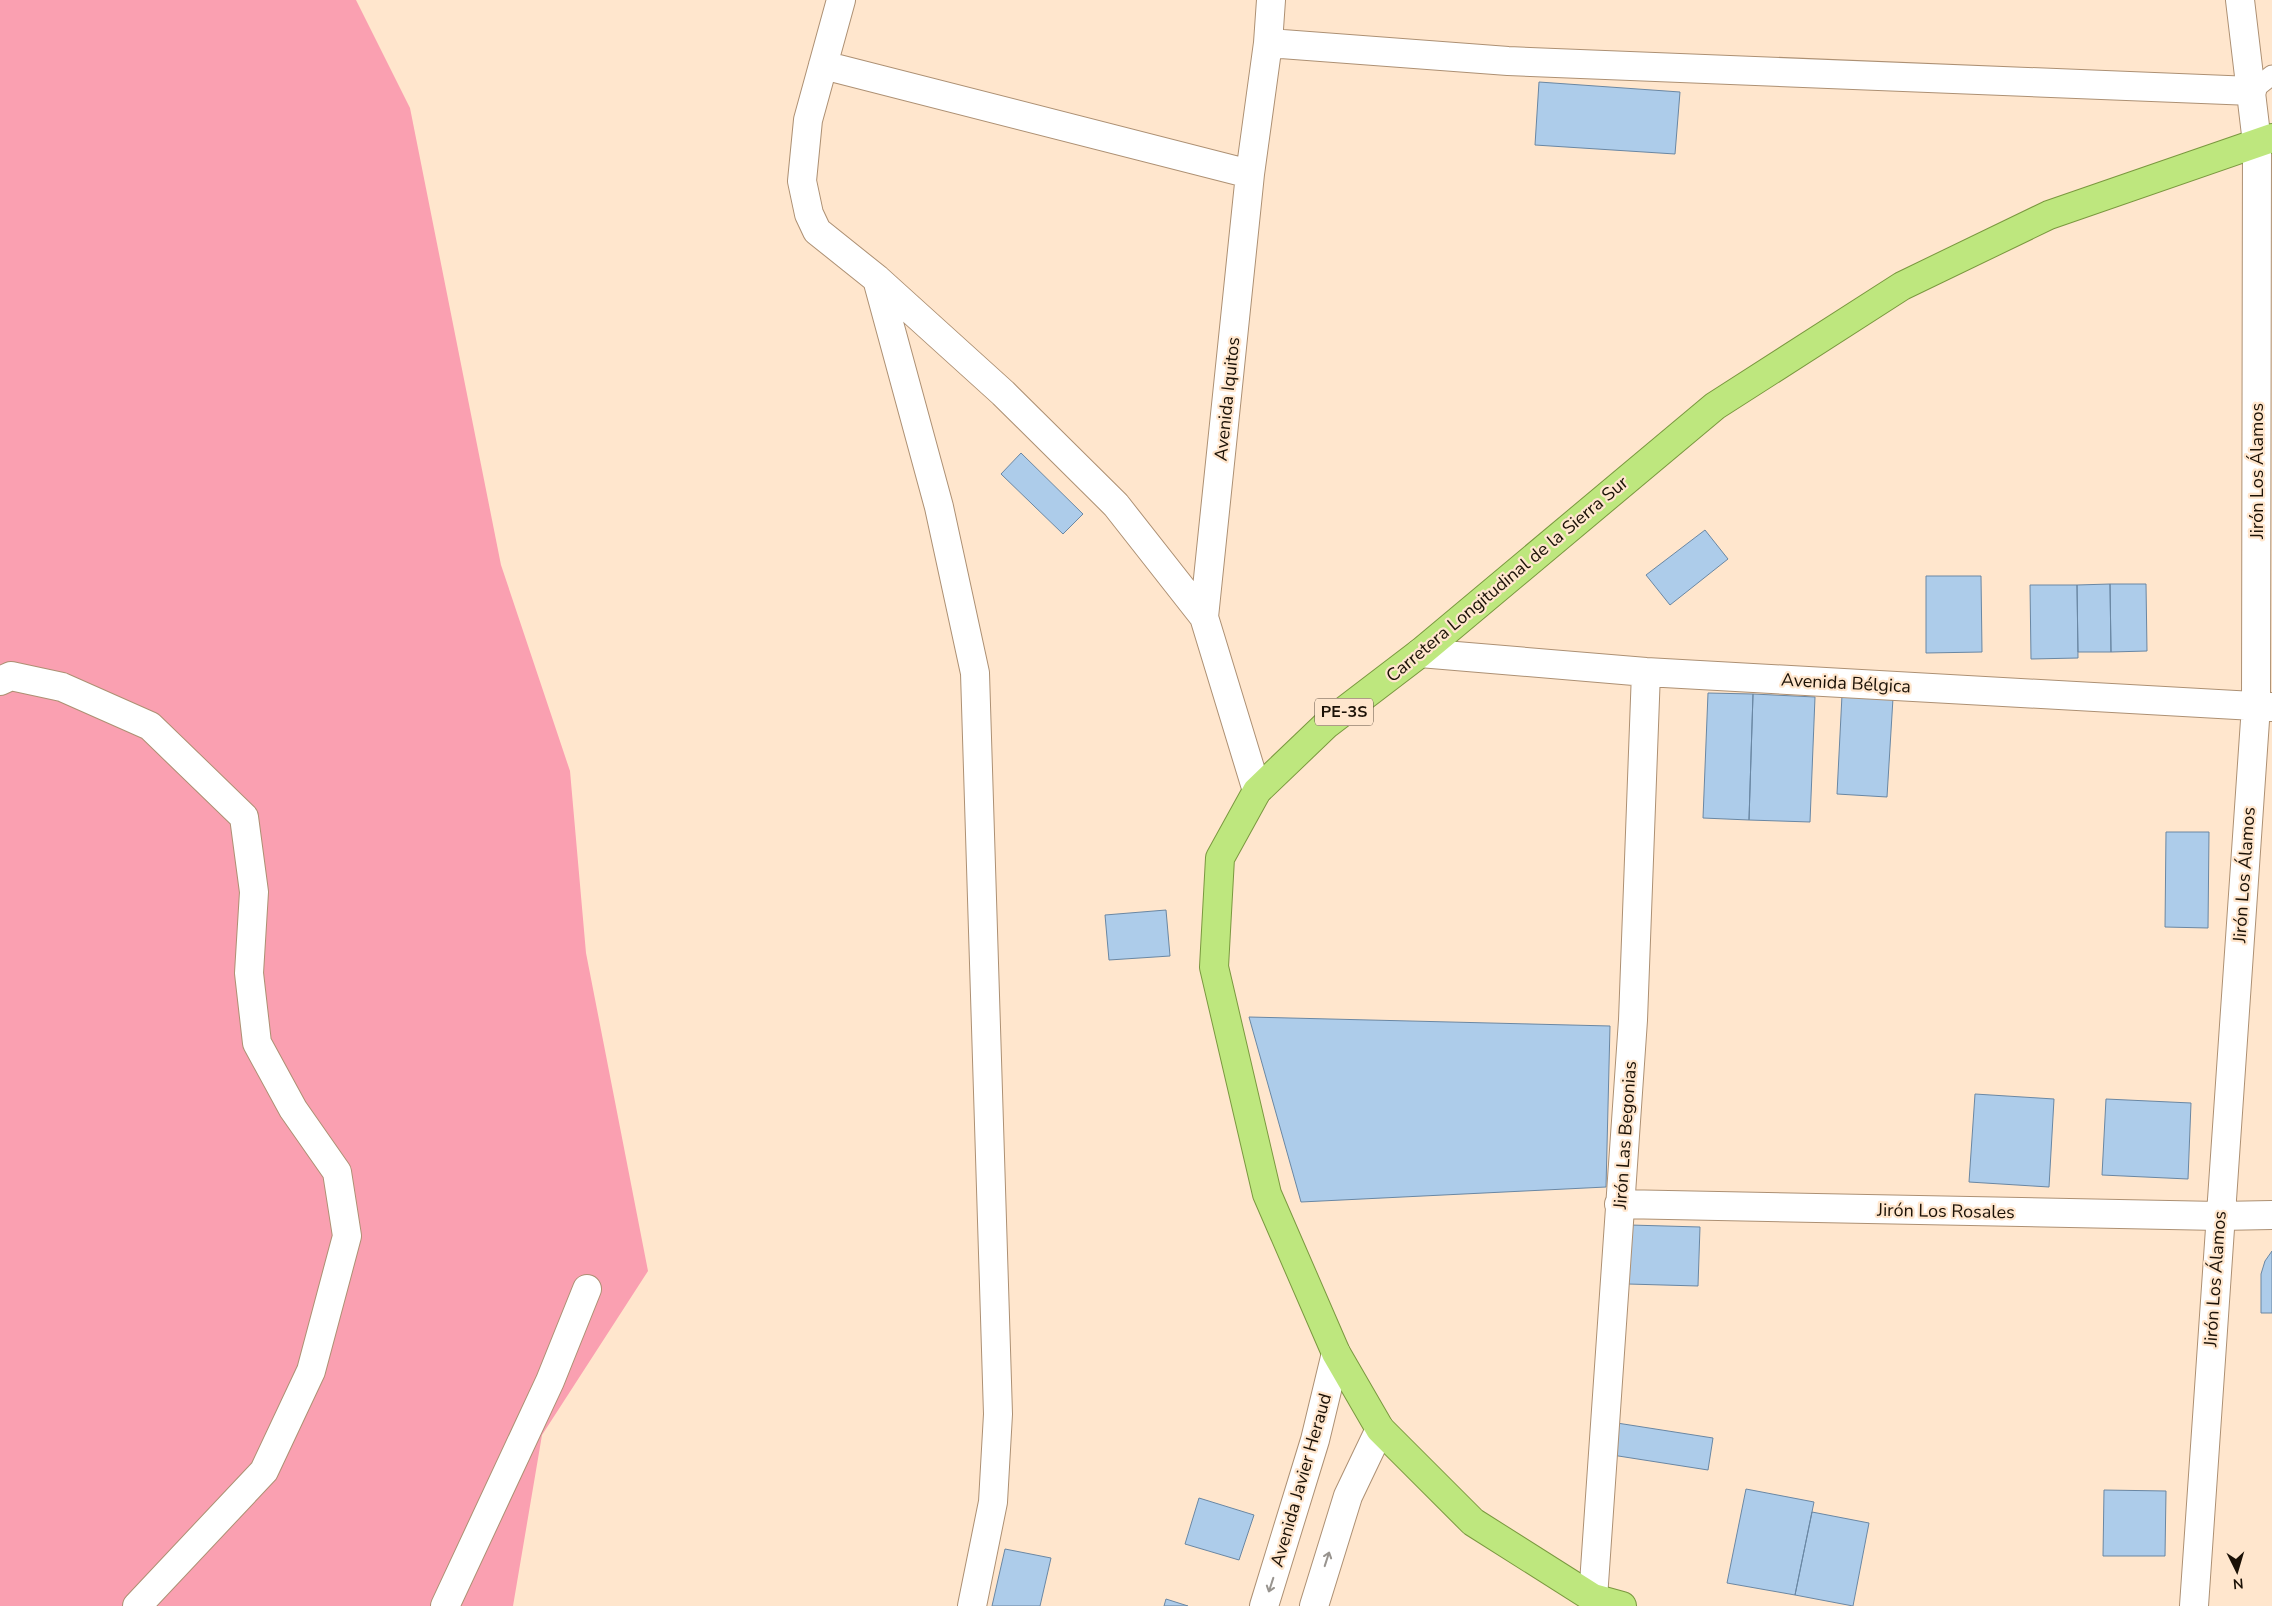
<svg xmlns="http://www.w3.org/2000/svg" width="2272" height="1606" viewBox="0 0 2272 1606" font-family="'Nunito Sans',sans-serif">
<style>
.green{fill:#faa0b1}
.building{fill:#adccea;stroke:#6a87a3}
.lines{fill:none;stroke-linecap:round;stroke-linejoin:round}
.service-casing{stroke:#ad9073;stroke-width:21}
.minor-casing{stroke:#ad9073;stroke-width:30}
.secondary-casing{stroke:#ad9073;stroke-width:30}
.trunk-casing{stroke:#7a983f;stroke-width:30}
.service{stroke:#fff;stroke-width:19}
.minor{stroke:#fff;stroke-width:28}
.secondary{stroke:#fff;stroke-width:28}
.trunk{stroke:#bee77e;stroke-width:28}
.oneway{stroke:#98948f}
.labels{text-anchor:middle;dominant-baseline:central;stroke-width:4.5;stroke-linejoin:round;paint-order:stroke}
.shield{fill:#ffe6cd;stroke:#5f5142;stroke-width:1}
.shield-label{font-size:16px;font-weight:bold;fill:#1b1106}
.street-label{font-size:18px;fill:#1b1106;stroke:#ffe6cd}
</style>
<rect width="100%" height="100%" fill="#ffe6cd"/>
<!-- green -->
<path class="green" d="M0 0H356L410 108 501 565 570 771 586 953 648 1271 542 1435 513 1606H0Z"/>
<!-- building -->
<path class="building" d="M1539 82 1680 92 1675 154 1535 145Z
M1021 453 1083 514 1063 534 1001 474Z
M1705 530 1728 559 1670 605 1646 575Z
M1926 576H1981L1982 652 1926 653Z
M2110 584H2146L2147 651 2111 652Z
M2110 584 2111 652H2078L2077 585Z
M2030 585H2077L2078 658 2031 659Z
M1708 693 1753 694 1749 820 1703 818Z
M1753 694 1815 697 1810 822 1749 820Z
M1842 695 1893 698 1887 797 1837 794Z
M2166 832H2209L2208 928 2165 927Z
M1166 910 1170 956 1109 960 1105 915Z
M1249 1017 1610 1026 1606 1187 1301 1202Z
M1975 1094 2054 1099 2049 1187 1969 1182Z
M2106 1099 2191 1103 2188 1179 2102 1175Z
M1630 1225 1700 1227 1698 1286 1628 1284Z
M2272 1251V1313H2261V1274L2265 1261Z
M1617 1423 1713 1438 1708 1470 1612 1455Z
M1746 1489 1814 1502 1795 1595 1727 1583Z
M2104 1490 2166 1491 2165 1556H2103Z
M1199 1498 1254 1515 1239 1560 1185 1544Z
M1812 1512 1869 1523 1853 1606 1795 1595Z
M1005 1549 1051 1558 1040 1606H992Z
M1166 1599 1188 1606H1164Z"/>
<g class="lines">
<!-- service casing -->
<g class="service-casing">
<path id="service" d="M2252 91 2272 75"/>
</g>
<!-- minor casing -->
<g class="minor-casing">
<path id="minor" d="M841 0 808 120 802 181 809 214 817 231 877 279 1003 393 1116 505 1204 617
M1268 43 1508 61 2252 91
M823 65 1250 174
M877 279 939 507 975 673 998 1414 993 1502 972 1606
M1420 653 1646 672 2272 707
M1257 791 1204 617 1250 174 1268 43 1271 0
M1619 1204 2219 1216 2272 1215
M1593 1598 1633 1020 1646 672
M445 1606 550 1381 587 1289
M2194 1606 2256 706 2257 143 2240 0"/>
</g>
<!-- secondary casing -->
<g class="secondary-casing">
<path id="secondary" d="M0 681 11 676 62 687 150 726 244 817 254 892 249 973 257 1043 293 1109 337 1172 347 1236 311 1371 264 1471 137 1606
M1264 1606 1315 1440 1336 1353
M1314 1606 1348 1496 1380 1429"/>
</g>
<!-- trunk casing -->
<g class="trunk-casing">
<path id="trunk" d="M1622 1606 1593 1598 1473 1522 1380 1429 1336 1353 1267 1194 1214 967 1220 858 1257 791 1327 724 1420 653 1715 406 1902 286 2049 215 2272 138"/>
</g>
<!-- service -->
<use href="#service" class="service"/>
<!-- minor -->
<use href="#minor" class="minor"/>
<!-- secondary -->
<use href="#secondary" class="secondary"/>
<!-- trunk -->
<use href="#trunk" class="trunk"/>
</g>
<!-- one-way arrows -->
<defs><path id="oneway-shaft" d="M-6 0H5M1.5-3L5.5 0L1.5 3" fill="none" stroke-width="1.6" stroke-linecap="round" stroke-linejoin="round" transform="scale(1.25)"/></defs>
<g class="oneway">
<use href="#oneway-shaft" transform="translate(1327 1559) rotate(-72)"/>
<use href="#oneway-shaft" transform="translate(1271 1585) rotate(108)"/>
</g>
<g class="labels">
<!-- shield labels -->
<rect class="shield" x="1315" y="698.5" width="58" height="27" rx="4"/>
<g class="shield-label">
<text x="1344" y="712">PE-3S</text>
</g>
<!-- street labels -->
<g class="street-label">
<text transform="translate(1227 399) rotate(-84)">Avenida Iquitos</text>
<text transform="translate(2257 471) rotate(-90)">Jirón Los Álamos</text>
<text transform="translate(1507 579) rotate(-40)">Carretera Longitudinal de la Sierra Sur</text>
<text transform="translate(1846 683) rotate(3)">Avenida Bélgica</text>
<text transform="translate(2244 875) rotate(-86)">Jirón Los Álamos</text>
<text transform="translate(1625 1135) rotate(-86)">Jirón Las Begonias</text>
<text transform="translate(1946 1211) rotate(1)">Jirón Los Rosales</text>
<text transform="translate(2215 1279) rotate(-86)">Jirón Los Álamos</text>
<text transform="translate(1301 1480) rotate(-74)">Avenida Javier Heraud</text>
</g>
</g>
<!-- north arrow -->
<g transform="translate(2237 1571) rotate(175)" stroke="#ffe6cd" stroke-width="4" paint-order="stroke">
<path d="M0-4L9 19L0 12L-9 19Z" fill="#1b1106"/>
<text y="-8" font-size="14" font-weight="bold" text-anchor="middle" fill="#1b1106">N</text>
</g>
</svg>
